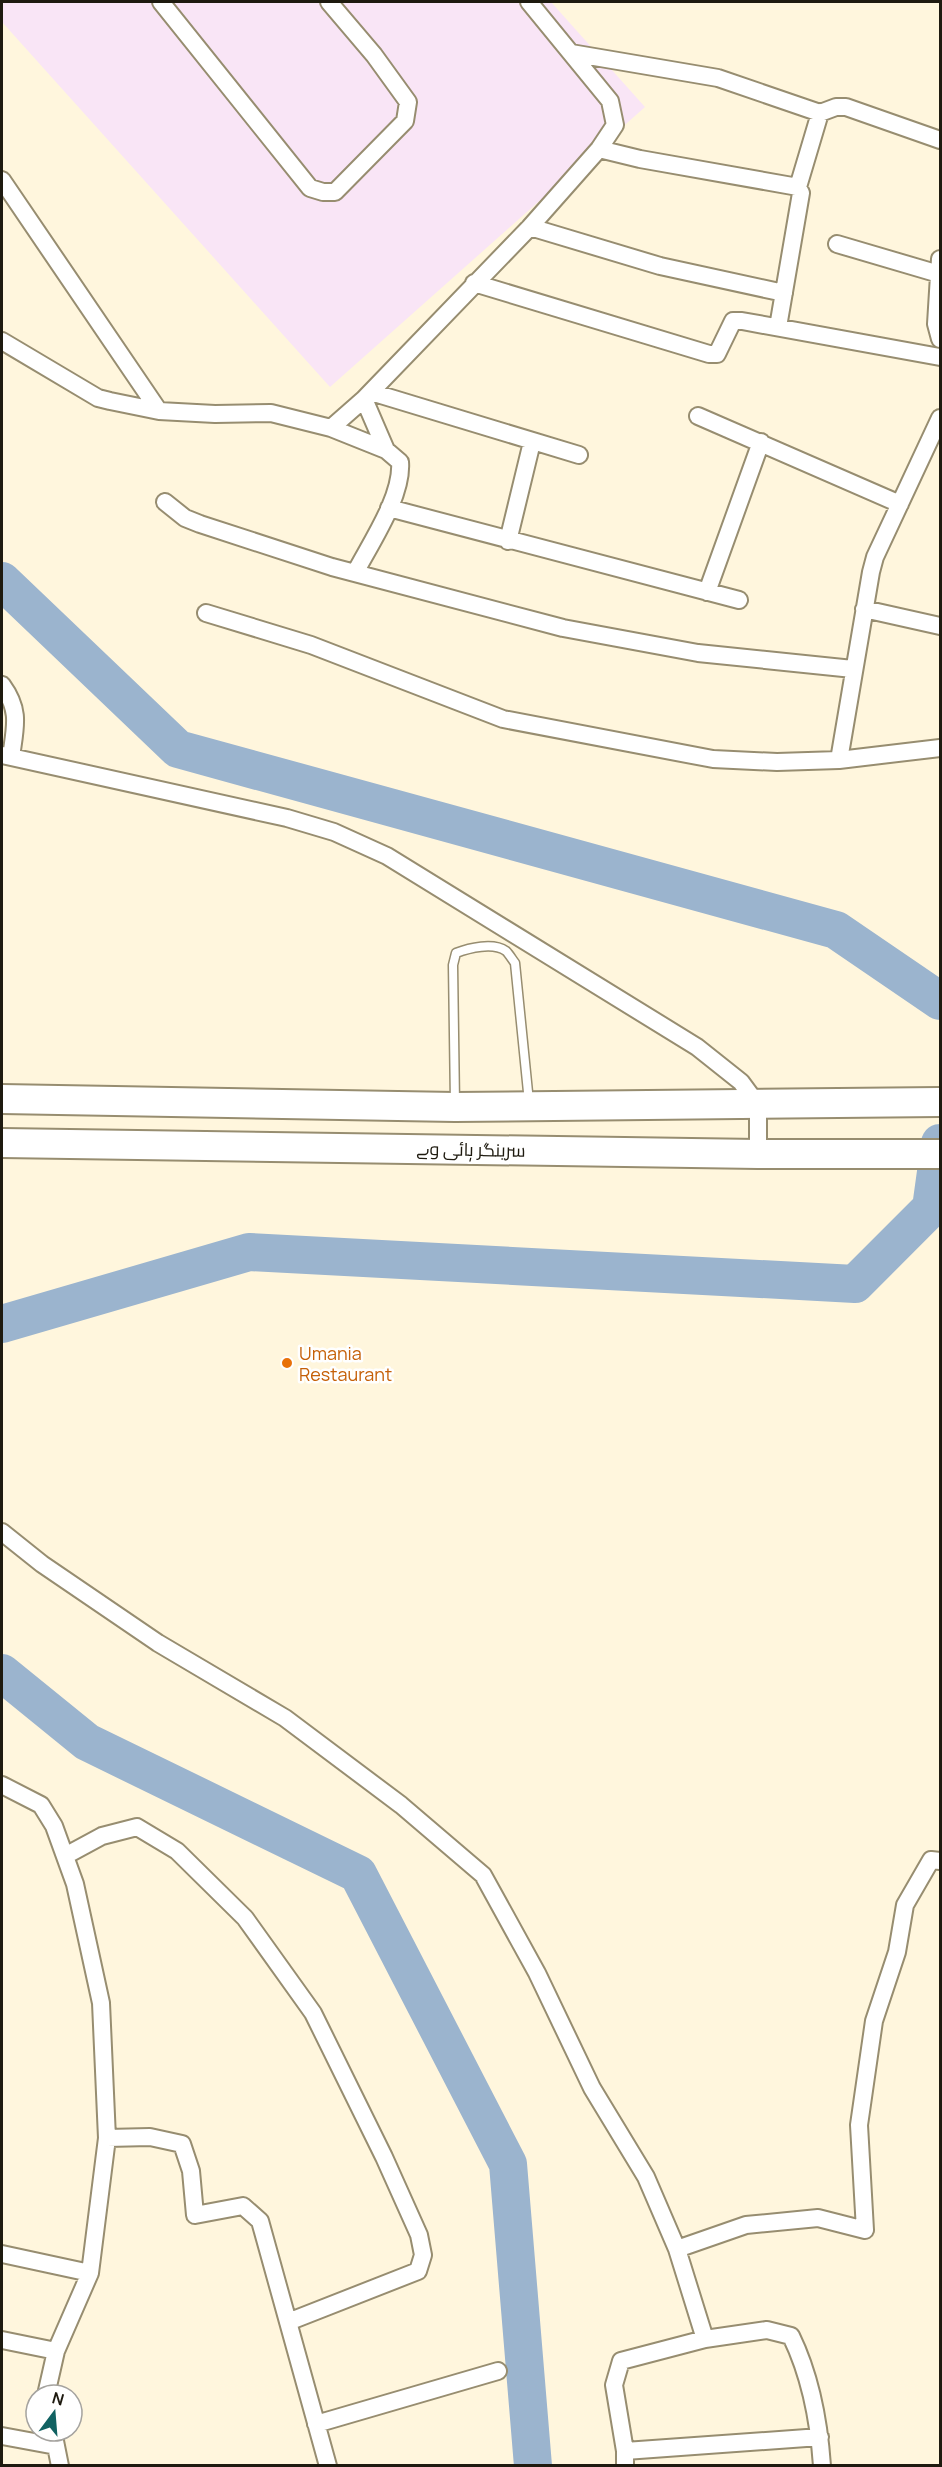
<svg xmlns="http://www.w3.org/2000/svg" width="942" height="2467" viewBox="0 0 942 2467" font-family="Manrope,Cairo,sans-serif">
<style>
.commercial{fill:#f9e5f6}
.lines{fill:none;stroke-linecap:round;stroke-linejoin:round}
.river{stroke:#9bb4ce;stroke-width:38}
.service-casing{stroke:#978d70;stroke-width:11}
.minor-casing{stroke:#978d70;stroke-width:20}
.trunk-casing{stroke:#978d70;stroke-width:32}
.service{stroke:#fff;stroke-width:8}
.minor{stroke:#fff;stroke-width:16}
.trunk{stroke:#fff;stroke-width:28}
.food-dot{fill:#e8710a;stroke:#fff;stroke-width:2}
.labels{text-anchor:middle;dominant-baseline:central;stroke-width:5;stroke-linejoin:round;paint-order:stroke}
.street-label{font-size:18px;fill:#1e1a0f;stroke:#fff}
.food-label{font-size:18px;fill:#c56008;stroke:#fff;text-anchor:start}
</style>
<rect width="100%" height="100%" fill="#fff6dd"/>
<!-- commercial -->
<path class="commercial" d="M2 2H551L645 107 330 387 2 22Z"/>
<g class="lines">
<!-- river -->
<path class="river" d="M2 581 178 749 836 930 940 1001
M2 1324 249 1252 855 1284 931 1208 940 1143
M2 1673 87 1742 358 1874 508 2164 533 2466"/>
<!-- service casing -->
<g class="service-casing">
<path id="service" d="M455 1103 453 965 456 953C469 948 493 942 506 951 509 954 512 959 515 963L529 1102"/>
</g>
<!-- minor casing -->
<g class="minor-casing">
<path id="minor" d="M161 2 310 188 323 192H335L405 121 408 102 374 55 329 2
M571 53 718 78 820 113 836 107H846L940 140
M599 149 640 159 798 187 801 193 778 327
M2 180 159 411
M798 187 820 113
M530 227 660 266 784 293
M837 244 939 274
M940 259 936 324 940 339
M474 283 709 354H717L733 321H742L940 357
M2 341 98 398 110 401 159 411 215 414 271 413 331 428 364 399
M371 392 579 455
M698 416 900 504
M331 428 386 450
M165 502 185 518 200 524 332 567 563 628 698 653 853 669
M389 508 739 600
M508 541 532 442
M355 573C370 544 403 496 400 462L386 450 364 399 530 227 599 149 615 125 610 101 529 2
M707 592 761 442
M864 609 940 626
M206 613 311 645 503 719 713 759 777 762 839 760 940 748
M2 685C21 711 15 727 11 757
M2 755 287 818 334 832 387 856 697 1047 741 1082 758 1105V1154
M839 760 871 572 875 557 940 418
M2 1532 42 1564 158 1643 285 1718 401 1805 483 1875 537 1973 592 2088 646 2177 677 2249 705 2339
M2 1785 41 1805 54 1826 75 1884 101 2003 107 2138 90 2273 56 2351 46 2395
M65 1856 102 1836 137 1827 177 1851 245 1918 313 2013 384 2157 419 2235 423 2255 418 2271 288 2322
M107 2138 150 2137 182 2144 191 2171 195 2215 243 2206 260 2221 328 2466
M677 2249 746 2225 818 2218 865 2230 859 2125 874 2021 897 1952 905 1905 931 1860 940 1861
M2 2254 90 2273
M2 2340 56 2351
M316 2424 498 2371
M53 2431 60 2466
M2 2436 56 2446
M625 2451 820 2437
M625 2466V2451L614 2385 621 2361 705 2339 767 2330 791 2336C810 2375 819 2422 822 2466"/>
</g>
<!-- trunk casing -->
<g class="trunk-casing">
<path id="trunk" d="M2 1099 455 1107 940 1102
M2 1143 758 1154H940"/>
</g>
<!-- service -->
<use href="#service" class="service"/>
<!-- minor -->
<use href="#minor" class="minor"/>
<!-- trunk -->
<use href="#trunk" class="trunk"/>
</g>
<!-- markers -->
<circle class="food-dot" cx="287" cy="1363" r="6"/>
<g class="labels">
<!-- street labels -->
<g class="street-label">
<text transform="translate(471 1149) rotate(1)">سرینگر ہائی وے</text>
</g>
<!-- food labels -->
<g class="food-label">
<text x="299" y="1353">Umania<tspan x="299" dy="21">Restaurant</tspan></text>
</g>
</g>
<!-- border -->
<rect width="942" height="2467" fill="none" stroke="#1e1a0f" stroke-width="6"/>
<!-- north arrow -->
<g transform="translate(54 2413) rotate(16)"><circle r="28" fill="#ffffff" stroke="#a5a39f" stroke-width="1.5"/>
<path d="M0-4.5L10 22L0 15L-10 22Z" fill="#116262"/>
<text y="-9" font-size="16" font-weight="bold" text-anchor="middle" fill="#1e1a0f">N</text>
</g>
</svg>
